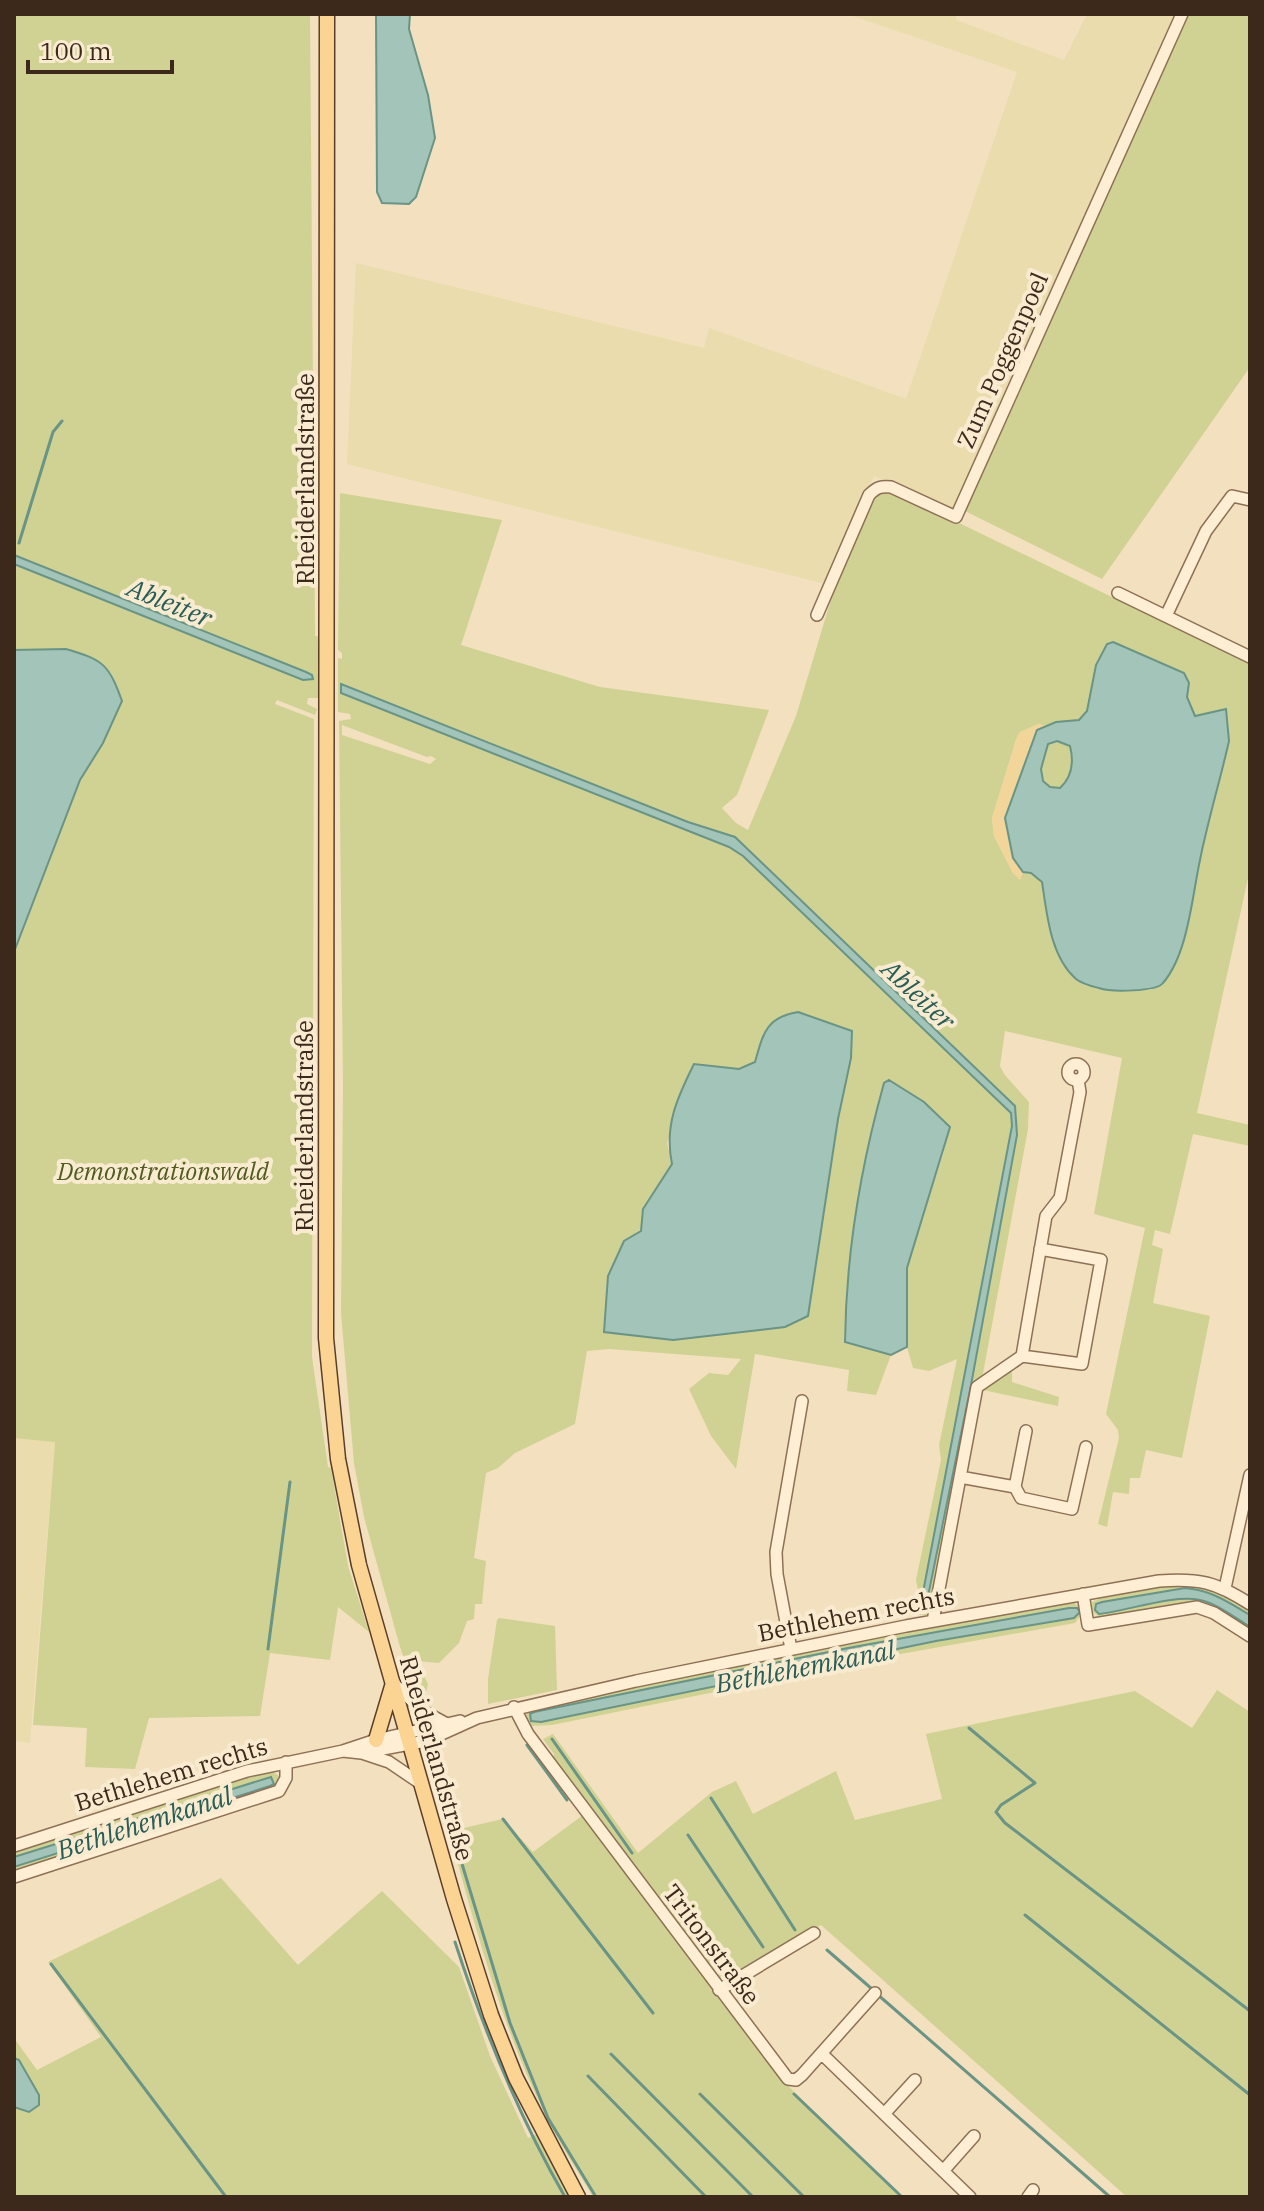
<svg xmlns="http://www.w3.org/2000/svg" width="1264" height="2211" viewBox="0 0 1264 2211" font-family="'IBM Plex Serif',serif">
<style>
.farmland{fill:#eadcac}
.green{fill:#cfd292;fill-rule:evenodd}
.sand{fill:#f2d599}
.water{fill:#a3c4b8;stroke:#699486;stroke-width:2;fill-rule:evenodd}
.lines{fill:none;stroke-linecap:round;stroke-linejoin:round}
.stream{stroke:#699486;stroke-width:3}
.minor-casing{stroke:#8e7055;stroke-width:14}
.major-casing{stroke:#5b3e2a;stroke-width:17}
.minor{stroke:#fdeed4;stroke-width:11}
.major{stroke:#fbd392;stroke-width:14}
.labels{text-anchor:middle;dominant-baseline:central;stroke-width:8;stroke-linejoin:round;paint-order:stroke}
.street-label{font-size:24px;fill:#3c291b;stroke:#f9ebd0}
.park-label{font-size:24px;font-style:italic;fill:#505b1f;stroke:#f9ebd0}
.water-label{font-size:26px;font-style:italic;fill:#295d57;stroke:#f9ebd0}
</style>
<rect width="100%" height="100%" fill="#f3e0bf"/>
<!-- farmland -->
<path class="farmland" d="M847 14H957L956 20 1064 60 1087 14H1176L953 513 874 476 826 584 347 464 356 263 704 348 709 328 906 399 1017 72Z
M14 1438 55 1441 30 1743 14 1741Z"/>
<!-- green -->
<path class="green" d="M14 14H310L315 636 322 637 320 698H308L307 704 317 709 315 715 277 700 275 704 314 719 312 1357 328 1467 331 1468 348 1566 369 1632 338 1607 330 1660 270 1653 260 1716 149 1718 135 1769 85 1767 87 1728 33 1725 55 1442 14 1438V953L80 780 103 744 122 701C119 692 116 679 110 672 87 643 47 650 14 650Z
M1188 14H1250V367L1102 579 965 511Z
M891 490 1250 664V869L1197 1113 1250 1125V1146L1193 1134 1170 1234 1155 1230 1152 1245 1163 1249 1153 1303 1210 1316 1182 1458 1146 1450 1140 1478H1130L1129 1494 1113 1492 1107 1527 1098 1524 1119 1438 1118 1430 1106 1414 1145 1228 1094 1214 1122 1058 1005 1031 1000 1066 1004 1074 1029 1102 1028 1129 982 1379 931 1615H914L918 1590 916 1580 941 1460 939 1445 957 1359 929 1371 913 1368 907 1347V1268L944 1151 884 1083C860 1169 845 1253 846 1342L891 1355 876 1395 847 1391 849 1370 755 1354 736 1469 711 1436 689 1389 709 1373 728 1375 741 1359 609 1349 587 1351 575 1424 515 1453 498 1468 486 1473 474 1558 486 1561 482 1604H475L474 1619 467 1621 459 1643 439 1663 416 1661 428 1684 425 1697 407 1667 400 1647 364 1517 354 1463 341 1313 343 1087 339 721 351 719 350 714 338 712V658L342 659V653L338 650 340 493 502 520 461 645 600 687 769 710 737 795 722 808 736 823 748 830 796 716 830 603 871 494ZM1114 642 1184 673 1189 683 1187 697 1195 716 1226 709 1229 741 1200 857 1190 914 1176 960 1151 990 1131 988 1108 991 1062 963 1050 928 1042 882 1030 873 1023 872 1020 879 1013 873 994 836 992 818 1016 740 1020 732 1039 724 1046 726 1056 722 1079 720 1087 711 1096 665ZM342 725 427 757 431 756 436 759 430 764 342 735ZM798 1012 851 1058 838 1118 808 1316 785 1327 673 1340 624 1241 641 1232 643 1209 672 1164 667 1143 694 1064 739 1069 755 1062C763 1034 767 1017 798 1012Z
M1057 741 1070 746C1074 762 1072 776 1060 788L1050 787 1042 781 1041 769 1048 744Z
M1012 1368V1382L1059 1397 1058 1406 983 1390Z
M1168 1585 1208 1586 1250 1608V1632L1216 1610 1101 1618 1092 1612V1602L1105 1596Z
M1072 1601 1078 1606 1080 1616 1075 1623 906 1653 552 1725 530 1726 525 1717 531 1708 816 1648Z
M499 1618 555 1626 557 1690 488 1704V1679L497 1620Z
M1217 1690 1250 1712V2197H1127L821 1925 732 1979 715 1977 553 1760 554 1754 543 1739 553 1734 638 1853 712 1792 736 1781 753 1814 836 1771 855 1820 942 1799 926 1734 1135 1691 1192 1728Z
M270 1770 279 1776V1784L275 1789 14 1874V1850Z
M583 1815 779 2077 902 2197H593C578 2171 560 2145 547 2118 500 2024 474 1923 447 1823L459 1829 503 1819 533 1852Z
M221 1878 298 1965 382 1891 459 1967 490 2056 528 2138 537 2134 571 2197H14V2038L37 2070 101 2037 48 1962Z"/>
<!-- sand -->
<path class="sand" d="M1039 724 1046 726 1037 730 1005 818 1013 858 1023 872 1020 880 1013 873 994 836 992 818 1016 740 1020 732Z"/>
<!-- water -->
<path class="water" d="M376 14H410L409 29 428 95 435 138 416 197 409 204 382 203 377 192Z
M14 555 306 672 312 675 313 679 303 680 14 564Z
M1113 642 1184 673 1189 683 1187 697 1195 716 1226 709 1229 741C1220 781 1208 820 1200 860 1192 897 1188 954 1163 983 1156 992 1110 992 1099 988 1091 986 1082 984 1076 979 1050 956 1047 914 1042 882L1031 873 1023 872 1013 858 1005 818 1037 730 1056 722 1079 720 1087 711 1096 665 1107 644ZM1057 741 1070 746C1074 762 1072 777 1060 788L1050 787 1043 781 1041 769 1048 744Z
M66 649C104 660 109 665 122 701L103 743 80 780 14 952V650Z
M341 684 688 822 735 837 1015 1106 1017 1135 971 1385 925 1611H921L920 1608 1012 1126 1011 1113 743 856 729 847 341 693Z
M798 1012 852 1031 851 1058 838 1119 808 1316 785 1327 673 1340 604 1332 608 1276 624 1241 641 1231 643 1209 672 1164C664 1126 677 1098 694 1064L739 1069 755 1062C763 1034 766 1017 798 1012Z
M889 1080 924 1102 950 1127 907 1268V1347L891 1355 845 1342C846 1253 860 1169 884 1083Z
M1185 1588C1211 1590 1228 1602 1250 1615V1627C1234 1617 1218 1604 1200 1600 1174 1594 1127 1611 1099 1614L1095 1610 1096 1604 1102 1602Z
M1069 1608H1077L1080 1612 1074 1618 936 1641 541 1722 531 1721 530 1714 534 1712 848 1648Z
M271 1777 274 1784 270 1786 14 1867V1857Z
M14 2058 19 2060 39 2095V2105L29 2112 14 2107Z"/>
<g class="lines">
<!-- stream -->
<path class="stream" d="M19 543 53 432 62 421
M268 1649 290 1482
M969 1728 1035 1783 1001 1805 996 1812 1005 1823 1250 2011
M552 1739 632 1853
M527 1745 567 1800
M711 1798 795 1930
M503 1819 653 2013
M453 1834 510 2023 548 2118 596 2197
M688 1835 763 1947
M1025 1915 1250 2095
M455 1942C484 2031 518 2115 565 2197
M827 1950 872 1989
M51 1964 226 2197
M877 1994 1110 2197
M611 2054 753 2197
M588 2076 706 2197
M700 2094 804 2197
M794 2094 902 2197"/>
<!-- minor casing -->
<g class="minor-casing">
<path id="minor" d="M1118 593 1250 657
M817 615 869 495C877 487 881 486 891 487L956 517 1182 14
M1166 616 1206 531 1232 496 1250 500
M1068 1072a8 8 0 1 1 16 0a8 8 0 1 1-16 0Z
M1022 1356 1082 1364 1101 1260 1040 1249
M960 1477 1015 1487 1026 1431
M1015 1487 1021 1498 1072 1509 1086 1447
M1225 1588 1250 1475
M1083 1594 1088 1625 1197 1607 1214 1613 1250 1636
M933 1621 977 1387 1022 1356 1046 1216 1060 1198 1080 1092 1078 1080
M791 1649 777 1574 776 1552 802 1401
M393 1683 423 1711 445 1723
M514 1707 528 1734 788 2079 796 2080 802 2075 875 1993
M343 1751 361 1753 426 1741 477 1718 636 1681 906 1626 1159 1581C1199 1578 1216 1582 1250 1604
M362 1753 389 1762 420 1783
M14 1846 247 1771 343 1751 376 1740 460 1721
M14 1877 279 1791 286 1778V1762
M719 1990 814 1933
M822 2054 970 2197
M884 2114 915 2080
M943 2171 974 2136
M1028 2197 1033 2190"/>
</g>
<!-- major casing -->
<g class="major-casing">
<path id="major" d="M327 14 326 1338 338 1459 359 1565 454 1899 491 2015 516 2078 578 2197
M376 1740 393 1683"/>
</g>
<!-- minor -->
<use href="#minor" class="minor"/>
<!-- major -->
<use href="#major" class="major"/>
</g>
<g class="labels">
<!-- street labels -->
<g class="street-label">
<text transform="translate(1002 360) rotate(-66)">Zum Poggenpoel</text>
<text transform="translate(305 479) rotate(-90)">Rheiderlandstraße</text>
<text transform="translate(304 1126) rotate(-90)">Rheiderlandstraße</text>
<text transform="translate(856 1614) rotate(-11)">Bethlehem rechts</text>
<text transform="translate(437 1758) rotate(74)">Rheiderlandstraße</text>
<text transform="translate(171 1774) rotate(-17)">Bethlehem rechts</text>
<text transform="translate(712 1944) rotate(53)">Tritonstraße</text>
</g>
<!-- park labels -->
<g class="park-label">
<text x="163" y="1171">Demonstrationswald</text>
</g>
<!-- water labels -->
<g class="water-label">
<text transform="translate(170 602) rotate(22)">Ableiter</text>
<text transform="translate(919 994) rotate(43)">Ableiter</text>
<text transform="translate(805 1666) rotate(-11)">Bethlehemkanal</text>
<text transform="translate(144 1822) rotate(-18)">Bethlehemkanal</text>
</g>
</g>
<!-- border -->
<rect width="1264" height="2211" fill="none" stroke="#3c291b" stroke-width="32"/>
<!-- scale -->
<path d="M28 60v12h144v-12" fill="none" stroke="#3c291b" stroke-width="4"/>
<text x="40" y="60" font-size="24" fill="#3c291b" stroke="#f9ebd0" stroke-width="6" paint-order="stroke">100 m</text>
</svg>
